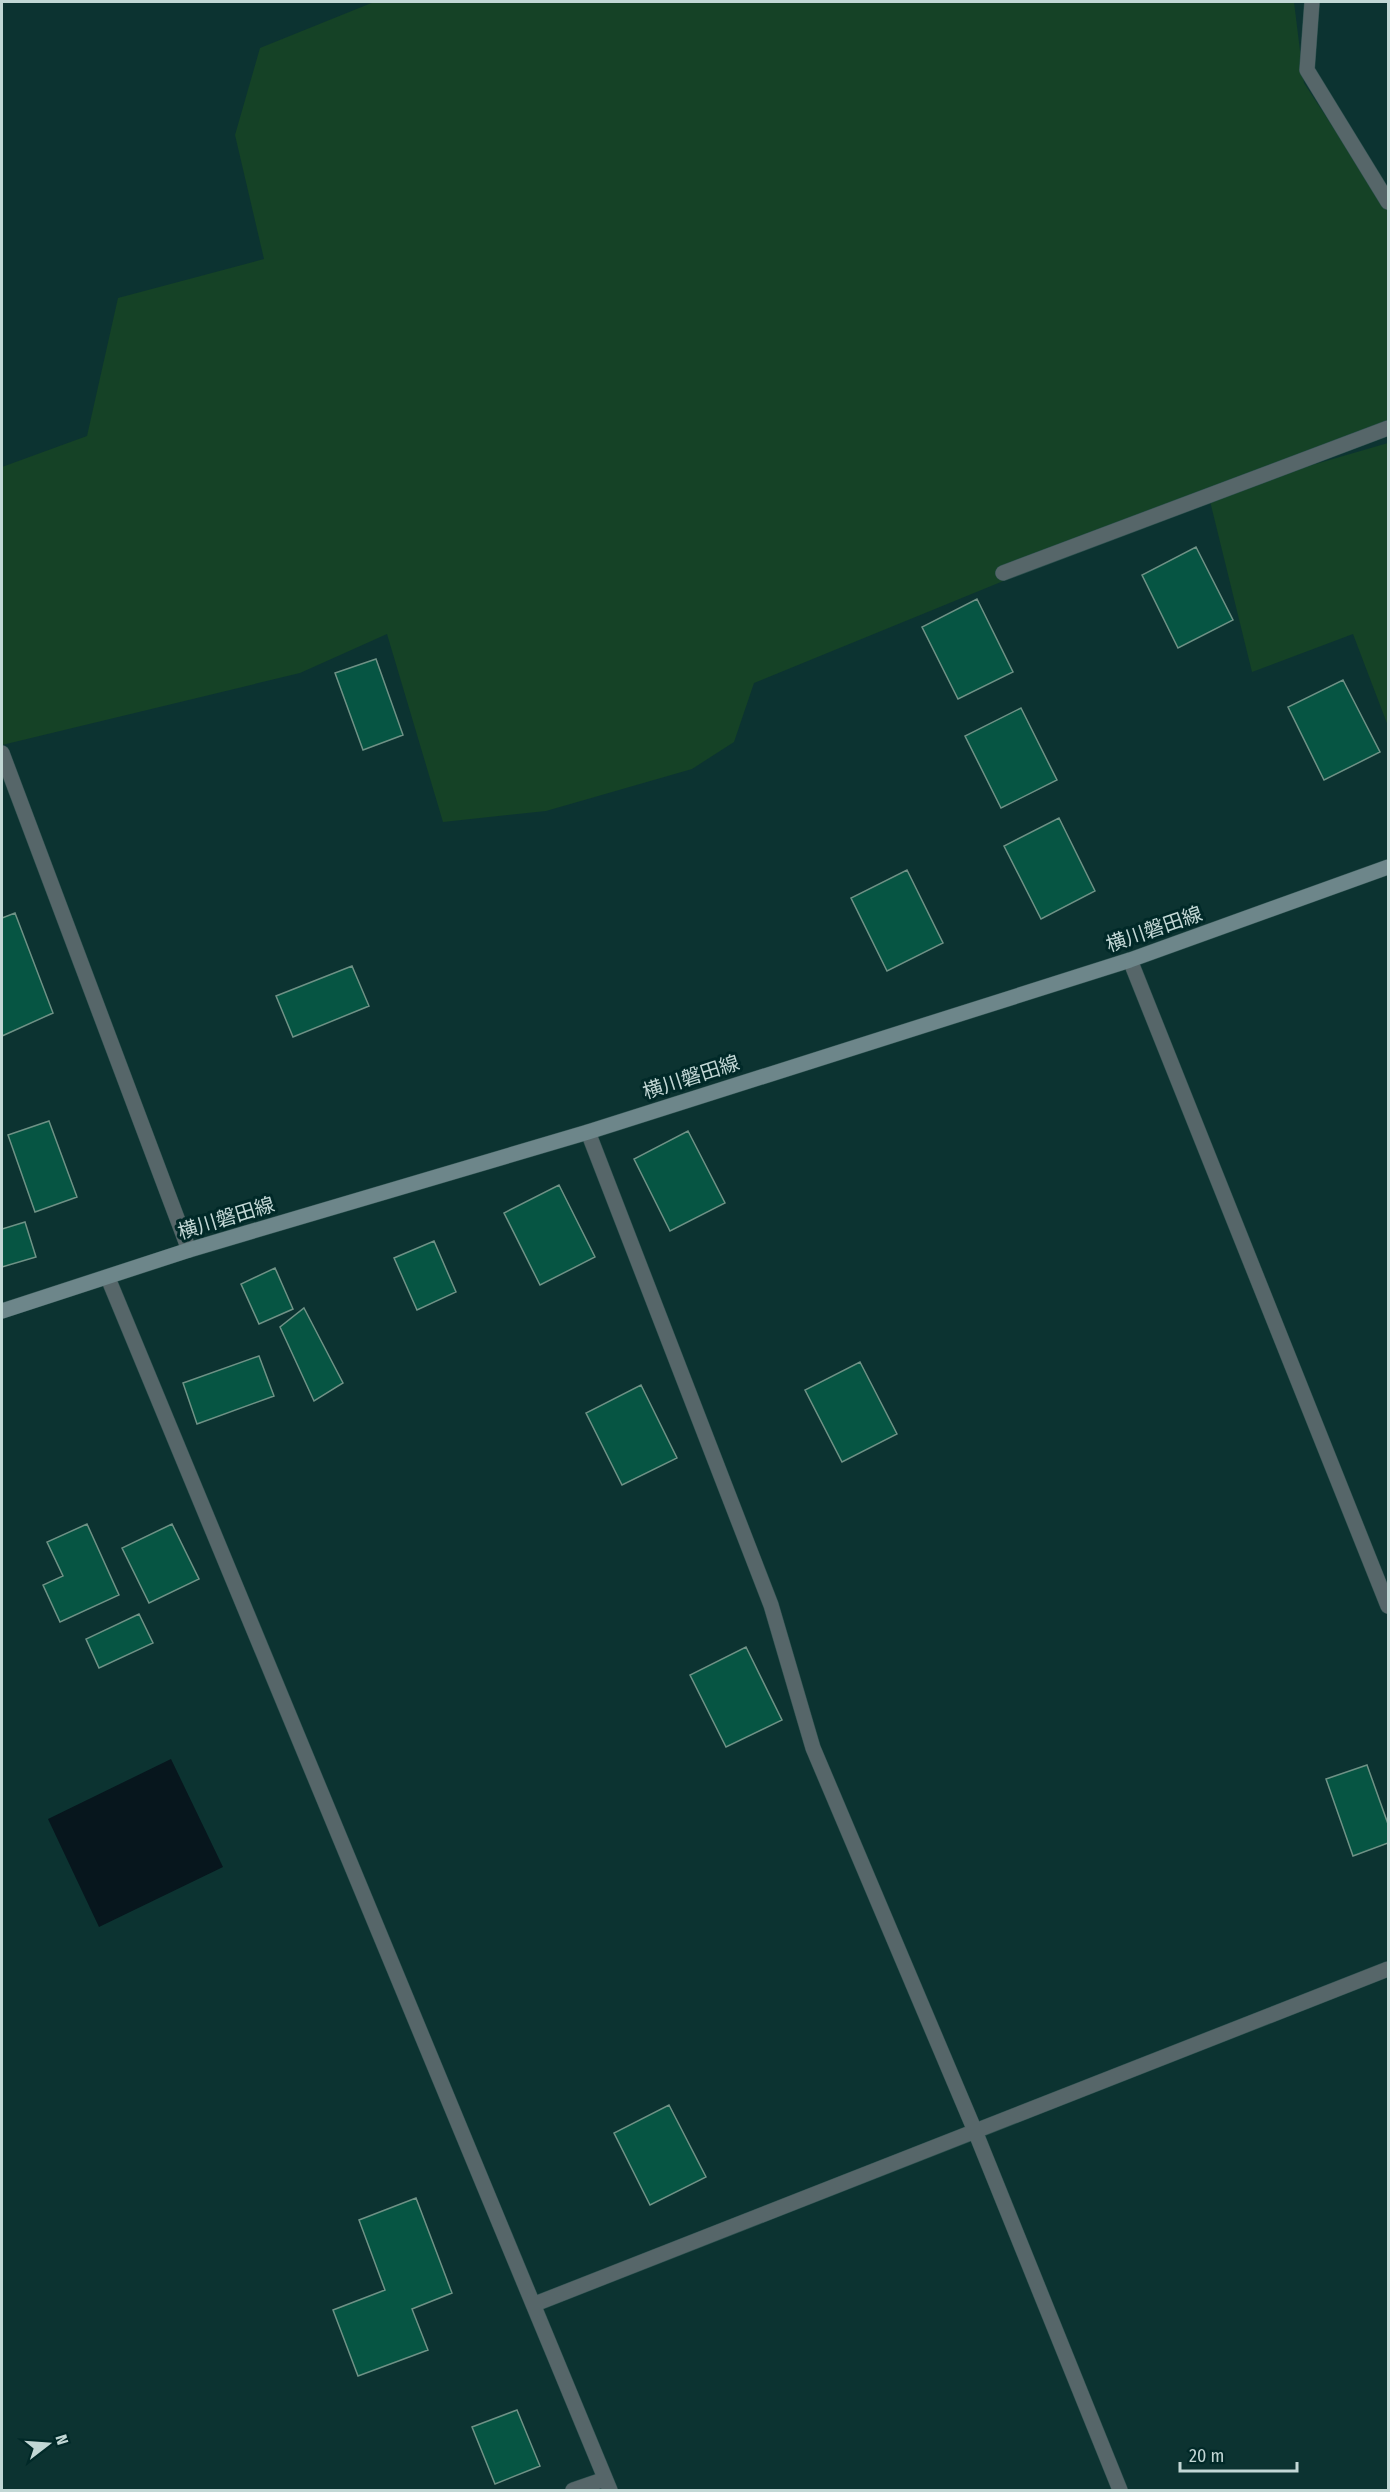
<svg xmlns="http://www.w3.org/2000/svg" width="1390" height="2492" viewBox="0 0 1390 2492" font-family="'Fira Sans Condensed','Noto Sans JP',sans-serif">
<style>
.green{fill:#154226}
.water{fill:#07161d}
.building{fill:#065543;stroke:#6f9286;stroke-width:1.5}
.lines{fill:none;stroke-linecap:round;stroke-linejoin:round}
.minor-casing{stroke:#2d514f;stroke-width:16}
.secondary-casing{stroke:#2d514f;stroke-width:16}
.minor{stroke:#566669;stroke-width:15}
.secondary{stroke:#6d868a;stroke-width:15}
.labels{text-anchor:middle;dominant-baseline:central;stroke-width:6;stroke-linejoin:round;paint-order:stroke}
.street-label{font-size:20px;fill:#c2d7d5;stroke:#012928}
</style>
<rect width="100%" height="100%" fill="#0c3331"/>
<!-- green -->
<path class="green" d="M374 2H1294L1304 83 1388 211V428L1233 488 1388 443V726L1353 634 1252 672 1209 497 754 683 734 742 692 769 546 811 443 822 387 634 300 673 2 745V467L87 436 118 298 264 259 235 135 260 48Z"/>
<!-- water -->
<path class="water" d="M171 1759 223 1867 99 1927 48 1819Z"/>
<!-- building -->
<path class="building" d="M1196 547 1233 620 1178 648 1142 575Z
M977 599 1013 672 958 699 922 627Z
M376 659 403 735 363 750 335 673Z
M1343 680 1380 752 1324 780 1288 707Z
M1021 708 1057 780 1001 808 965 736Z
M1059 818 1095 891 1041 919 1004 846Z
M907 870 943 943 887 971 851 898Z
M15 913 53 1013 2 1036V918Z
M352 966 369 1006 293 1037 276 996Z
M49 1121 77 1197 35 1212 8 1135Z
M688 1131 725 1203 670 1231 634 1159Z
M559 1185 595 1257 540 1285 504 1213Z
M25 1222 36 1257 2 1267V1229Z
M434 1241 456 1292 417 1310 394 1258Z
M275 1268 293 1309 259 1324 241 1284Z
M304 1308 343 1383 314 1401 280 1327Z
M259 1356 274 1396 197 1424 183 1383Z
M860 1362 897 1434 842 1462 805 1390Z
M641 1385 677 1458 622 1485 586 1413Z
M87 1524 119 1595 60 1622 43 1585 63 1576 47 1542Z
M172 1524 199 1579 149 1603 122 1548Z
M139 1614 153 1643 99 1668 86 1639Z
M746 1647 782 1720 726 1747 690 1675Z
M1367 1765 1388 1824V1843L1353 1856 1326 1779Z
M669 2105 706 2177 650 2205 614 2133Z
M416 2198 452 2293 412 2309 428 2350 358 2376 333 2310 385 2290 359 2220Z
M517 2410 540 2466 495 2484 472 2427Z"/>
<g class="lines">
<!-- minor casing -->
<g class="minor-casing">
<path id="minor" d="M1312 2 1307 70 1388 202
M1003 573 1388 428
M2 753 189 1250
M1130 960 1388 1606
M588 1132 771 1605 813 1748 975 2131 1120 2490
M108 1278 610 2490
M535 2304 1388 1969
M573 2490 605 2479"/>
</g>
<!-- secondary casing -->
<g class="secondary-casing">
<path id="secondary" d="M2 1311 189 1250 588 1132 1130 960 1388 867"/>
</g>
<!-- minor -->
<use href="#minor" class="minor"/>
<!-- secondary -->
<use href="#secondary" class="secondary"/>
</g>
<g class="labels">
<!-- street labels -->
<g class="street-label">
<text transform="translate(1154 929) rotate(-19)">横川磐田線</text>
<text transform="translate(691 1077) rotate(-18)">横川磐田線</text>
<text transform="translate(226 1218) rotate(-17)">横川磐田線</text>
</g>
</g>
<!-- border -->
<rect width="1390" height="2492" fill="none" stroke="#c2d7d5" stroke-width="6"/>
<!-- north arrow -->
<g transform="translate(48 2444) rotate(73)" stroke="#012928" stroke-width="4.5" paint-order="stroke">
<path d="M0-4.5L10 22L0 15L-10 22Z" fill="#c2d7d5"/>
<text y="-9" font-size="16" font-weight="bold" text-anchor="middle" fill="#c2d7d5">N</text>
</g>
<!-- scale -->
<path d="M1180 2462v9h117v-9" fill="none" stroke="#c2d7d5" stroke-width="3"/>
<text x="1189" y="2462" font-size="18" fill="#c2d7d5" stroke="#012928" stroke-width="4.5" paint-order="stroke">20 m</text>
</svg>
